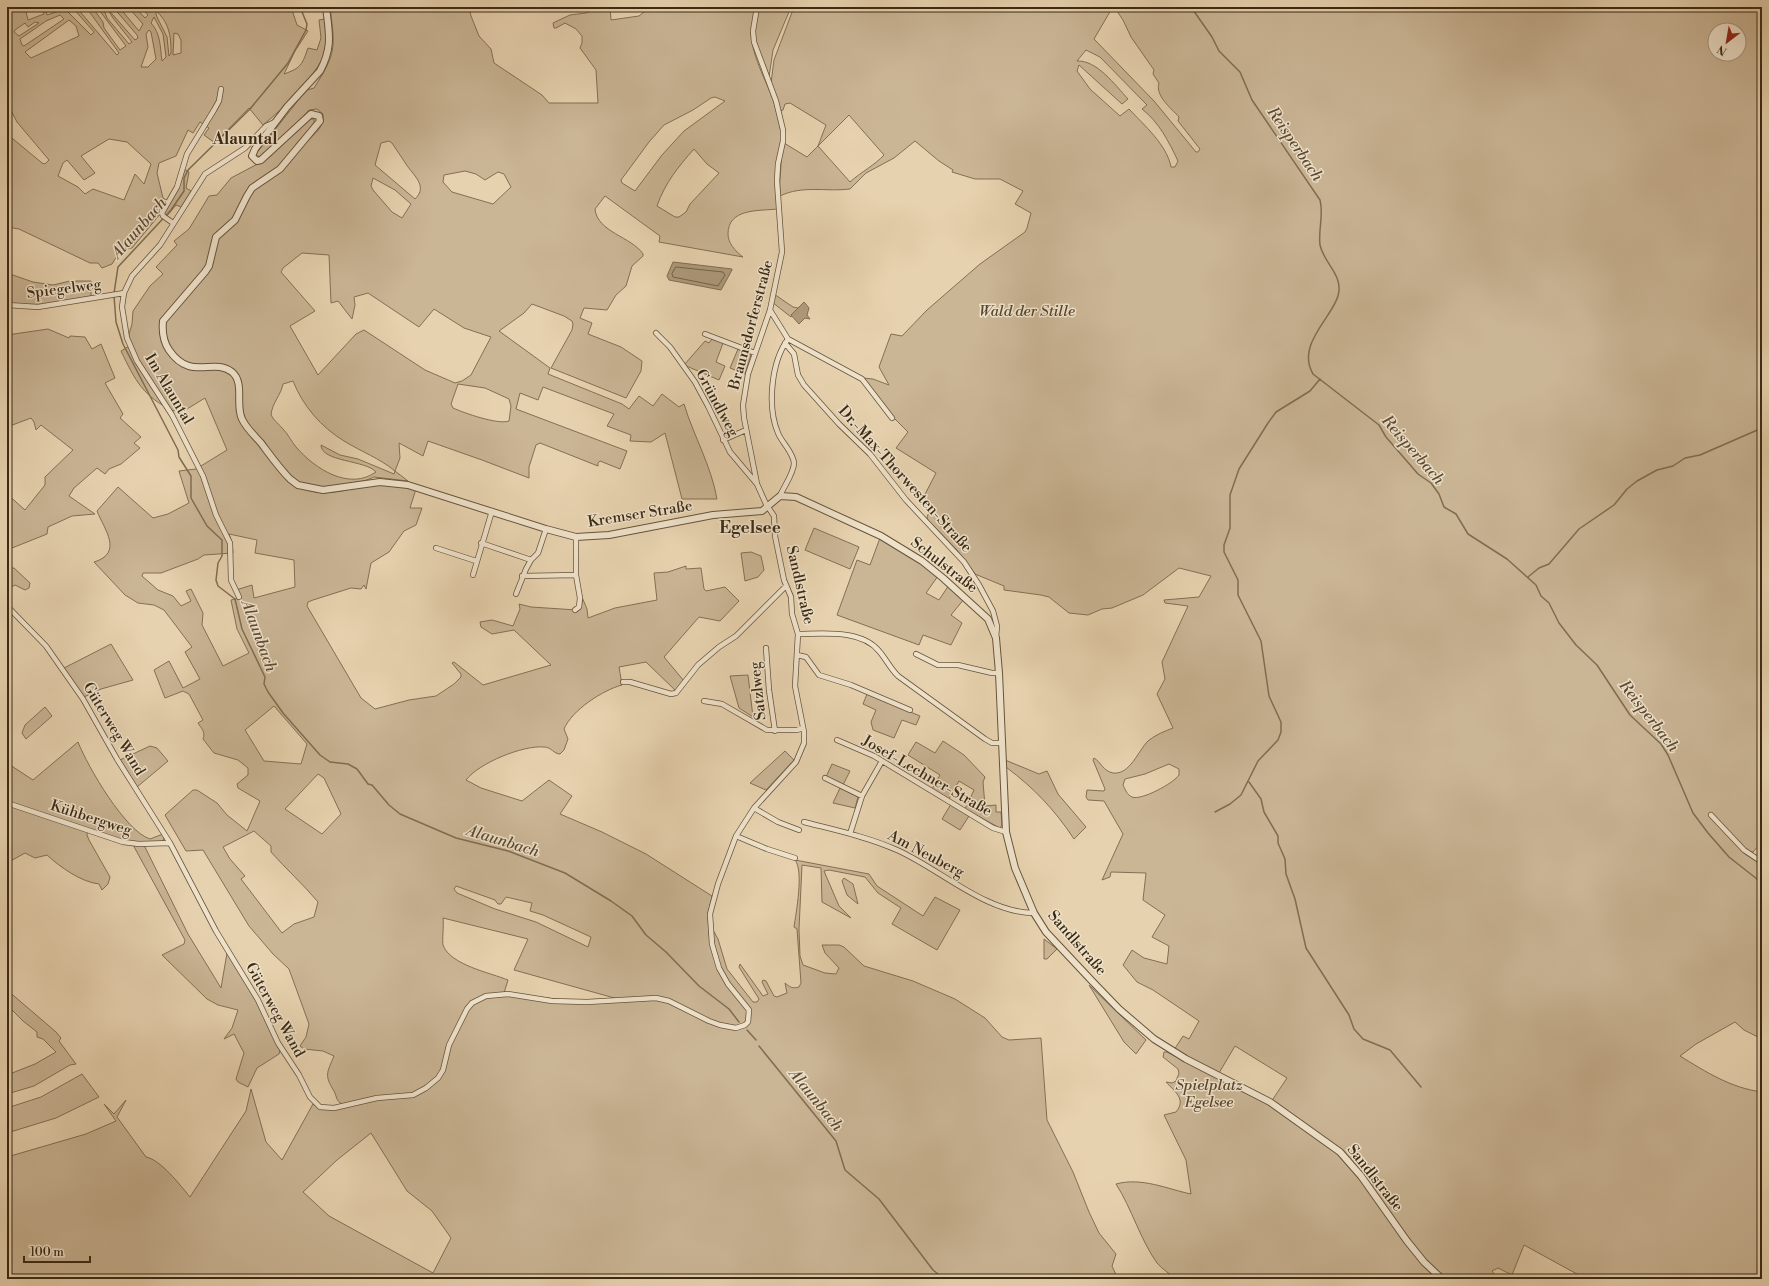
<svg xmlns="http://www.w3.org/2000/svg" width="1769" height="1286" viewBox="0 0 1769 1286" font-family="'Libre Bodoni',serif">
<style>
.green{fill:#cab595;stroke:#827054;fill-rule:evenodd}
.water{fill:#ad997a;stroke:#7f6d51}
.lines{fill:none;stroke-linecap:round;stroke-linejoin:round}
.shore{stroke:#746247;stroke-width:1}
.stream{stroke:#7f6d51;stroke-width:1.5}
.minor-casing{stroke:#66543b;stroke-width:6}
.tertiary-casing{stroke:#66543b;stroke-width:8}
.minor{stroke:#efe2cb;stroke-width:4.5}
.tertiary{stroke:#efe2cb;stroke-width:6}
.labels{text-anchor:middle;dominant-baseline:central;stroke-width:3;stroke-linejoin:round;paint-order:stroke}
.street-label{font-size:15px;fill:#3b2a14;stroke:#efe2cb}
.park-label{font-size:15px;font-style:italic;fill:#58462e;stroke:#efe2cb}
.neighbourhood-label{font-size:16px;font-weight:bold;fill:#3b2a14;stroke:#efe2cb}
.water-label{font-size:16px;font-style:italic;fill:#5d4b33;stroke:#efe2cb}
.quarter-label{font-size:17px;font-weight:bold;fill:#3b2a14;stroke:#efe2cb}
</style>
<rect width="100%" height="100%" fill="#e7d2af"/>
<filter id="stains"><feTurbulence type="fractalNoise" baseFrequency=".005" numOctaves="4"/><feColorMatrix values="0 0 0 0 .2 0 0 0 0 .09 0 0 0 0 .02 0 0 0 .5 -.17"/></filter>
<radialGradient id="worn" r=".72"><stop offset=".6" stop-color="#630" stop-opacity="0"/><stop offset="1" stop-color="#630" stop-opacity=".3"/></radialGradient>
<!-- green -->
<path class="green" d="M7 7H25L28 20 44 14 41 7H45L47 15 59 11 62 7H67L68 12 91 35 94 32 72 7H76L117 55 119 53 86 7H92L103 22 104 28 120 50 126 46 97 7H103L107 18 129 44 132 42 113 18 106 7 135 40 138 38 137 35 113 7H119L139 31 143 24 128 7H135L145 18 148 15 141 7H291L297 25 308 31 295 51 284 74C301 68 302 65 308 48L317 50 321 38 319 20 325 19C326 27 328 36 328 44 325 67 282 110 263 125L249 108 215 143 204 135 209 128 200 122 193 133 188 130 176 156 159 163 157 173 163 198 170 202 184 169 189 172 186 188 191 191 181 207 176 205 167 216 161 213 132 248 121 250 112 264 102 268 98 263H90L19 229 7 227V134L42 163 45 164 49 160 17 122 7 103ZM155 10C169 22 171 35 171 53L169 56 167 37 157 17ZM60 15 64 19 24 46 22 45 20 39 46 21ZM154 17 163 34 166 57 162 61C160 47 161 34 151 23ZM69 20 76 26 79 36 31 58 25 52ZM35 22 39 23 19 36 14 32 15 30 25 23 28 27ZM149 30 151 32 156 59 148 67H141L148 47 146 34ZM174 33 178 34 181 40V53L173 55ZM109 139 127 142 151 164 144 184 135 174 124 200 93 189 85 194 78 187 58 176 63 163 67 160 84 180 95 173 81 156Z
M330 7H469L471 16 479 36 491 49 494 63 542 95 549 103H598L596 70 580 48 582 43V36L576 29 565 23 556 28H554L553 23 570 15 586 13 601 7H610L611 20 639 16 650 7H791L773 50 769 77 751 31C751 58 770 86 777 112 786 142 779 178 778 209 759 211 728 208 728 234 728 243 735 251 743 257L659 242 660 236 605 196 595 209C597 232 632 237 643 254V256L632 266 626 286 616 295 607 310 584 308 580 318 592 323 588 334 621 347 642 361 641 371 626 398 551 368 572 330 573 324 572 321 564 316 532 304 524 313 499 331 550 368 548 374 622 404 629 409 639 396 653 406 662 394 679 407 684 404C694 437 711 465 717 499H682L665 433 651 442 630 441 631 435 607 426 614 414 543 387 538 400 520 393 516 409 627 451 620 469 600 461 598 463V466L540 443 536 445 529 467V478L482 460 428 441 423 456 399 443 400 458 395 471 408 481 374 477 364 481 307 490C330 498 355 486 378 484 391 483 404 487 416 489L410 508H422L416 525 404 531 389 552 371 563 366 589 364 585 361 589 351 588 313 600 308 602 307 606 361 698 375 709 409 700 436 696 454 684 461 677V674L452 663 454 662 483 685 551 665 514 630 492 634 481 627 480 622 492 620 513 626 520 609 519 604 531 607 577 610 582 603V597L587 609 588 618 615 608 657 600 654 573 668 572 686 566V569L701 568 704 589 706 591 725 587 739 601 720 621 699 617 664 657 684 681 676 691 646 662 619 667 622 685C603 690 572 710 564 729L568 739 564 750 560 754C554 754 551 747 544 747 523 745 479 763 466 780L481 788 522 801 549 780 572 796 560 814 602 832 646 854 712 896 708 914 710 945 713 930 718 939 727 969 753 1002H757L759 999 739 967 740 964 763 996 768 994 762 982 763 980 766 981 774 996 777 997 787 993 785 983C790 987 792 989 799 987L801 983 797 929 794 927C796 913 804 871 795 860L869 874 877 886 923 916 935 897 960 910 937 950 892 924 901 908 878 893 865 877 829 870 824 871 839 906 851 918 822 902 821 868 802 865 799 929 800 956 803 965 825 973 836 974 839 968 825 953 822 945H839L844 947 864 966 913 981 955 999 985 1018 1002 1037 1009 1040 1041 1038 1047 1120 1073 1172 1089 1212 1099 1233 1116 1254 1112 1266 1118 1279H7V1157L86 1134 116 1121 104 1104 114 1114 126 1100 117 1117 146 1157C161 1160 180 1185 190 1197L246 1111 251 1089 266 1142 282 1160 313 1104 319 1108 334 1110 393 1095 377 1096 342 1104C336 1101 337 1097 334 1091 324 1075 327 1073 334 1056L323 1051 304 1049 300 1046 306 1037 309 1024 289 969 273 954 249 926 203 850 186 851 165 815 193 790H197L217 803 227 815 247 831 260 801 238 788 237 784 248 775V768L238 760 214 753 203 739C206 732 201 728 198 723L203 720 189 694 183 691 165 698 154 670 169 661 183 688 200 679 185 652 192 647 164 610 154 605 138 603 125 595 94 562C124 553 104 529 97 511L118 487 153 518 168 514 189 503 179 471 196 469 227 450 205 398 187 409 181 406 174 411C143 397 135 380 121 351L131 345 128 338 132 324 133 311 150 286 163 274 156 267 177 245 174 241 189 229 209 196 217 195 231 178 267 159 310 119H314V124L296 144 301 147C311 136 325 129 323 114L317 109 309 110 293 128 260 157 255 155 300 98 307 90 314 88C337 52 335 48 330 7ZM715 97 725 101 684 131 662 155 635 191 622 183 621 180 649 142 664 125 693 110 711 98ZM389 141 392 143C397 150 401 157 406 164 412 174 429 186 415 199L375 165 381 143ZM694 149 707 164 719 173 690 204 686 212 679 217H675L657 206C665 183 678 167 694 149ZM465 171 476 174 485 180 498 172 504 174 511 187 493 204 452 192 443 182 444 175ZM373 178 395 190 411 204 402 218 392 212 373 190 371 186ZM302 253 329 255 331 303 338 301 352 319 355 305 354 297 368 293 419 327 434 309 464 328 491 337 471 375 462 381 455 383 425 370 364 330 356 334 318 375 290 326 315 311 281 272 283 268ZM293 381C303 406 321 427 344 441 362 452 379 458 395 471L394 474 358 459 340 455 321 445C321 462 366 460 376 472 349 491 315 469 296 447 291 441 288 434 283 429 279 424 274 421 271 415 272 403 281 395 283 384ZM458 384 485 388 509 399 511 406 509 421C498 425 464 413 453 408L451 404ZM229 534 257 540 255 553 294 560 295 587 254 598 252 585 236 590 240 598 231 600 237 629 249 653 223 666 202 625 203 613 191 589 186 591 191 601 181 606 173 596 158 590 142 576 143 573H161L198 559 204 555 233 553 232 542ZM274 706 307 744 301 764 264 761 245 730ZM318 774 324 778 341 814 322 834 285 809ZM254 831 271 846V852C286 869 303 884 318 902L314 917 294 924 282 933 241 879 245 876 230 859 223 847ZM456 886 495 900 498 904H501L506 897 532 903 530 911 543 915 591 937 588 947 536 922 495 909 457 893 454 889ZM443 918 528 939 514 970 618 999 564 1000 504 993 508 980C491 973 450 965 443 945 442 942 444 924 443 918ZM371 1133 407 1191 432 1211 451 1238 433 1273 329 1216 303 1192 337 1160Z
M794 7H1762V842L1753 852 1748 851 1745 854 1762 865V1039L1744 1030 1735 1022 1696 1044 1680 1056C1706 1072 1731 1088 1762 1092V1279H1586L1524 1245 1512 1275 1498 1268 1492 1271 1498 1279H1445L1427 1260 1439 1279H1176C1170 1274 1162 1269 1157 1263 1140 1239 1132 1209 1116 1184 1142 1177 1167 1189 1191 1194L1186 1160 1164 1115 1176 1112C1187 1099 1174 1091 1166 1082L1172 1083 1176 1081 1179 1073 1178 1069 1163 1057 1164 1052H1167L1269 1105 1287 1078 1235 1046 1219 1073 1174 1050 1183 1036 1189 1039 1199 1021 1153 990 1137 982 1123 965 1132 950 1144 958 1167 964 1169 946 1152 937 1165 915 1143 900 1146 873 1111 872 1110 877 1102 880 1123 834 1104 801 1088 800 1086 797 1087 790 1104 791 1105 789 1093 760 1094 758C1101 762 1103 771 1113 773 1130 775 1138 751 1148 741 1155 735 1165 731 1173 728L1157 694 1165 679 1162 662 1188 606 1165 603 1164 600 1199 597 1211 576 1179 568 1143 595 1112 608 1102 609 1088 615 1069 613 1049 597 1041 595 1004 590V586L975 574 957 550 928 520 927 517 930 510 922 500 936 473 896 448 908 432 893 417 863 378 873 379 889 385 879 367 891 334 902 336 927 310 980 264 1025 232 1027 228 1031 213 1015 204 1023 191 1000 179H975L952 172 953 170 939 161 915 141 894 158 866 173 850 189C827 192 802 185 780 196L779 164 784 143 807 157 818 146 826 125 790 103 785 104 783 110 780 111 771 83 774 60ZM1115 8 1123 20 1131 37 1154 70 1153 74 1159 83C1155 96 1171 108 1179 117L1178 121 1200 149 1198 152H1196L1154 101 1094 39 1111 10ZM1715 30H1739V54H1715ZM1086 50 1100 57 1147 105 1142 109C1159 122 1169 142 1178 161L1175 167H1171C1167 145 1144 125 1129 109L1120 116 1090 89 1077 71 1079 65 1122 104 1128 99C1115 85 1097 60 1077 61ZM849 115 884 155C875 165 861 172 850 182L818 146ZM1169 764 1179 769V775C1174 783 1141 801 1132 797 1127 795 1125 789 1123 785L1125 779 1145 774Z
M7 273 33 282 53 285 70 281H91V296C65 306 35 306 7 303Z
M774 294 793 307 798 308 791 317 772 302Z
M48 329 69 338 70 336 85 337 92 349 101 344 115 378 105 383 123 414 120 418 141 437 134 443 140 448 121 464 109 469 105 474 97 468 74 488 69 496 95 514 72 516 48 527 47 534 7 550V494L25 510 45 485V477L73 450 41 425 36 430 34 422 31 418 7 427V335Z
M712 339 723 343 716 362 725 366 719 380 684 365 705 341 709 343Z
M738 349 751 355 745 374 730 368Z
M814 528 859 547 850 569 805 550Z
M880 538 921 562 938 576 926 593 939 600 949 585 964 599 951 615 962 623 951 645 923 635 919 645 837 615 857 560 870 565Z
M751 552 761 556 764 570 758 577 745 581 741 553Z
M7 568H14L30 583 29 588 25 590 15 585 7 589Z
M111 644 133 680 101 689 84 697 64 668Z
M748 675 753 717 739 708 730 676Z
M867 694 920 716 916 725 902 720 894 738 873 730 871 722 876 710 863 704Z
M45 707 52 716 26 739 22 733 25 725Z
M943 741 964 755 985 777 983 782 985 806 996 805V812H1001L1002 825 1000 828 965 809 974 790 959 781 949 799 932 789 940 775 908 755 916 742 935 753Z
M78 742C88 767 125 831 150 839L163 834 164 837 163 841 143 843 188 934 221 988 227 953 256 1001 280 1050 279 1054 257 1068 248 1087 238 1082 236 1079 244 1053 234 1034 224 1039 232 1028 238 1010 218 1005 207 999 162 955 184 944 185 940 132 843 88 830 87 835 89 840 110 877 108 884 102 890 99 884C81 882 60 867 47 855L35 858 25 853 7 863V763L33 780Z
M150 746 157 748 168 761 137 787 120 760Z
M785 751 794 760 766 790 750 783Z
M1005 760 1039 774 1047 771 1058 794 1086 827 1074 839C1054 809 1035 789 1006 767Z
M832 764 850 771 843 785 826 777Z
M840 788 858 797 855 808 833 803Z
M951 804 969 816 960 830 942 819Z
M844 878 853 884 858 904 847 895 842 881Z
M1044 939 1057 949 1047 959H1044Z
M1089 985 1146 1040 1136 1054 1124 1042Z
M7 990 56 1032 61 1038 59 1041 76 1064 70 1065 34 1086 7 1094V1075L35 1064 56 1052 43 1039 37 1037V1032L23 1021 7 1005Z
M82 1074 99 1097 56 1118 7 1133V1108L41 1097Z"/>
<!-- water -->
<path class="water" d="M673 262 732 269V270L721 290 669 280 667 276Z
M804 302 809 308 807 315 810 319 805 318 799 324 791 315Z"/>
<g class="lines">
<!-- shore -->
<path class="shore" d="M676 267 723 272 725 275 718 286 673 277 672 274Z"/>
<!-- stream -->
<path class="stream" d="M1191 7 1212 37 1219 51 1240 72 1252 100 1320 200C1324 215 1318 230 1320 245 1324 264 1344 275 1338 296 1331 319 1296 345 1313 374L1379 425 1386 437 1418 474 1431 483 1439 494 1444 507 1456 514 1468 534 1507 559 1536 585 1541 596 1549 603 1559 623 1576 645 1597 665 1630 715 1661 744 1668 755 1693 813 1708 833 1729 857 1757 879 1762 889
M114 293 118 267 171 210 184 191V178L188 170 250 109 288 63 306 30 307 24 300 7
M114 296 116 322 123 344 178 450 179 457 191 476V498L207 526 222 540V556L218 563 216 580 218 586 235 599 242 629 265 677 264 684 268 692 283 713 320 755 330 762 348 764 357 769 368 784 372 785 389 805 400 814 456 838 508 851 565 873 611 901 632 916 646 935 666 952 699 986 729 1009 739 1022
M1528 577 1539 568 1549 564 1579 529 1614 505 1627 489 1637 481 1657 470 1673 466 1685 458 1700 455 1762 428
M1249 782 1261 799 1264 812 1278 836V843L1285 859 1286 874 1295 899 1306 948 1349 1015 1354 1029 1363 1039 1390 1050 1421 1087
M1215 812 1230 804 1241 795 1258 761 1278 740 1281 732V722L1269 696 1261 641 1238 595V580L1224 552V545L1230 528V495L1239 469 1268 423 1276 412 1310 391 1320 379
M747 1030 756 1040
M759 1046 836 1141 845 1170 879 1199 933 1270 944 1279"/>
<!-- minor casing -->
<g class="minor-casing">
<path id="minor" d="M173 223 163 216 162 213 177 187 187 154 214 110 219 101 221 89
M7 305 38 307 124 293
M770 310 788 339 862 379 892 418
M656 333 670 347 695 382 708 406 730 452 757 484
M705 334 755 353
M785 343 794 354 798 375 804 385 839 424 870 454 906 500 964 562 979 585 993 611 997 626 996 638
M723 440 746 430
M780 496C784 486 794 473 794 463 793 452 782 443 778 433 767 407 771 362 788 339
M481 543 531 560
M436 548 476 561
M473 575 492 511
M522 576 576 575
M516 594 526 569 531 560 538 553 546 529
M239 597 231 580 230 543 216 515 203 476 172 415 137 361 127 338 122 307 124 293 132 276 160 245 205 174 245 148 266 126 275 122
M7 606 46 646 83 699 117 759 170 843 216 931 258 1000 278 1043 299 1075 310 1097 320 1107 334 1108 377 1098 413 1095 426 1088 438 1078 443 1070 449 1045 467 1009 472 1003 486 996 508 994 552 1001 587 1002 656 998 669 1001 709 1021 720 1025 736 1028 745 1025 748 1022 749 1010 728 984 719 968 712 944 710 914 718 884 736 836 754 808 796 762 804 743V732L795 686 798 634 792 614 791 597 784 580 775 536 774 516 766 504 757 484 744 418 743 405 748 374 770 310 782 252 777 181 778 164 783 141V130L776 101 754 42 753 31 757 7
M575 610 579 607 580 598 576 575V537
M798 634C823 634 861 629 879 651 886 659 890 668 898 676L985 739 992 743H1002
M766 648 769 690 775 731
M916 654 938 665H958L992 673H999
M797 655 806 657 819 675 851 685 910 710
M623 682H630L671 694 676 693 698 665 719 647 736 636 786 586
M704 701 722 704 767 730H797L803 728
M837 740 874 756 993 828 1006 832
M825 778 862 796
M7 803 123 842 139 844 170 843
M754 808 778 822 799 830
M1711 815 1744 850 1762 862
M804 822C835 830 868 837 897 850 940 869 986 913 1034 913
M850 834 862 796 882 761
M736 836 767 849 795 858"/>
</g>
<!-- tertiary casing -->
<g class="tertiary-casing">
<path id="tertiary" d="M326 7C329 33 333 47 320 71L287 107 255 149 252 156 257 161 261 160 311 114 319 116 320 121 280 169 252 188 247 196 235 220 216 237 209 266 205 272 163 321C162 331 163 341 169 350 191 382 213 357 232 372 245 383 235 405 242 419 246 428 254 435 261 443 270 455 279 468 290 479L298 485 323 490 380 482 408 485 546 529 576 537 609 535 713 515 762 511 780 496 796 497 881 536 922 561 943 578 988 619 996 638 999 673 1006 832 1015 868 1034 913 1046 932 1092 981 1119 1009 1154 1039 1186 1059 1270 1102 1340 1152 1361 1176 1407 1241 1424 1262 1442 1279"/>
</g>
<!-- minor -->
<use href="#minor" class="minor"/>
<!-- tertiary -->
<use href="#tertiary" class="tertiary"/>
</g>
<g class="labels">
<!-- street labels -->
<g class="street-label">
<text transform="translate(64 289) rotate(-7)">Spiegelweg</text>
<text transform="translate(751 325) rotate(-75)">Braunsdorferstraße</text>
<text transform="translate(169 389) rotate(59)">Im Alauntal</text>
<text transform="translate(717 403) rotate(62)">Gründlweg</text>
<text transform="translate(905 479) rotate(48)">Dr.-Max-Thorwesten-Straße</text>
<text transform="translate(640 514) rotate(-9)">Kremser Straße</text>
<text transform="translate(944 565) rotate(38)">Schulstraße</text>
<text transform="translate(800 585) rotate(77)">Sandlstraße</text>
<text transform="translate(758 691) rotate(-96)">Satzlweg</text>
<text transform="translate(114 729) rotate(59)">Güterweg Wand</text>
<text transform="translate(927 776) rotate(30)">Josef-Lechner-Straße</text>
<text transform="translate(91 818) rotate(18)">Kühbergweg</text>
<text transform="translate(926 854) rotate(28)">Am Neuberg</text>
<text transform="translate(1077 943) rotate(49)">Sandlstraße</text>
<text transform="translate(275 1010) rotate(61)">Güterweg Wand</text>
<text transform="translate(1375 1178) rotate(52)">Sandlstraße</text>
</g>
<!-- park labels -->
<g class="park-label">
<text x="1027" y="311">Wald der Stille</text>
<text x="1209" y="1085">Spielplatz<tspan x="1209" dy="17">Egelsee</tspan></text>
</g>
<!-- neighbourhood labels -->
<g class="neighbourhood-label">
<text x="245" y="139">Alauntal</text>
</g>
<!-- water labels -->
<g class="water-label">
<text transform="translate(1295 144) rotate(56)">Reisperbach</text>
<text transform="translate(139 228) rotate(-49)">Alaunbach</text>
<text transform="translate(1413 450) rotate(49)">Reisperbach</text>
<text transform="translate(259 636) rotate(70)">Alaunbach</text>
<text transform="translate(1649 716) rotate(52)">Reisperbach</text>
<text transform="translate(503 841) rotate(17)">Alaunbach</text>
<text transform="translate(816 1100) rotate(51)">Alaunbach</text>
</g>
<!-- quarter labels -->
<g class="quarter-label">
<text x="750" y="528">Egelsee</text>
</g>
</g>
<!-- margin -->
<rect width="1769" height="1286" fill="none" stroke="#e7d2af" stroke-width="24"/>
<rect x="8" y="8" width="1753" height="1270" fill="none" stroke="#3b2a14" stroke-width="2"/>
<rect x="12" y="12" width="1745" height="1262" fill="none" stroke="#3b2a14"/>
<!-- north arrow -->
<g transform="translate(1727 42) rotate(211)"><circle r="19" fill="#efe2cb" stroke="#a79882"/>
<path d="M0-3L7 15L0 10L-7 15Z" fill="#8f2418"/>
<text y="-6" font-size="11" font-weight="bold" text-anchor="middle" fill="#3b2a14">N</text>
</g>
<!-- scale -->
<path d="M24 1256v6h66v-6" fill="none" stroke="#3b2a14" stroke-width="2"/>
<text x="30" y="1256" font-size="12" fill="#3b2a14" stroke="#efe2cb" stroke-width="3" paint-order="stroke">100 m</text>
<rect width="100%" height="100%" filter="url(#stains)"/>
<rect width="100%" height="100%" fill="url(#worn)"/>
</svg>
